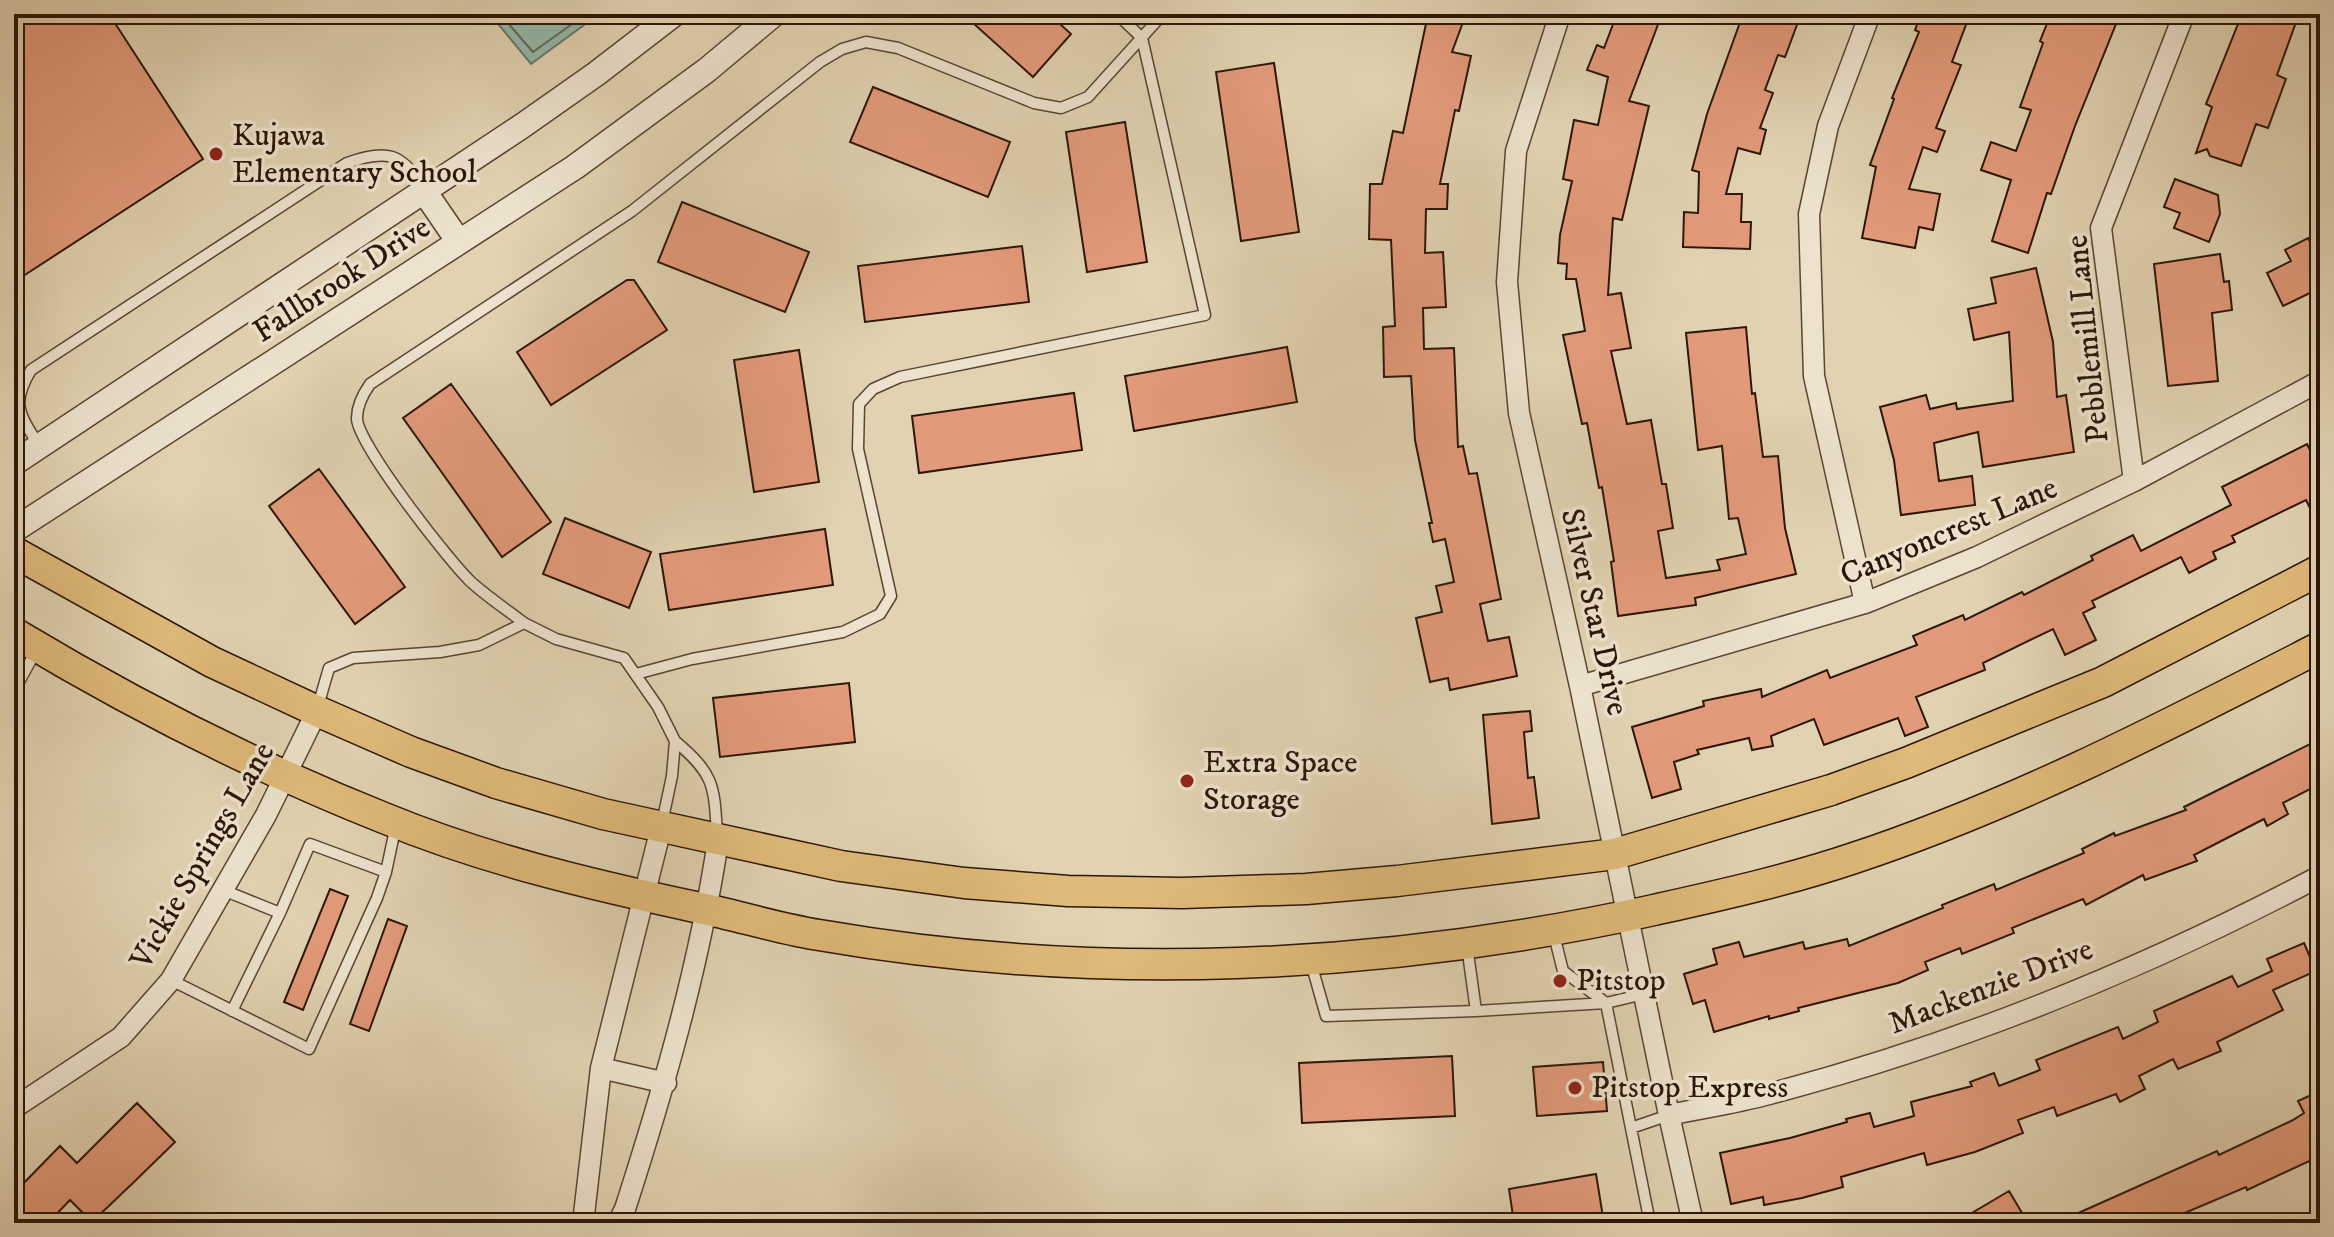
<svg xmlns="http://www.w3.org/2000/svg" width="2334" height="1237" viewBox="0 0 2334 1237" font-family="'IM FELL DW Pica',serif">
<style>
.water{fill:#94b8aa;stroke:#6a776a;stroke-width:2}
.lines{fill:none;stroke-linecap:round;stroke-linejoin:round}
.shore{stroke:#60675a;stroke-width:2}
.building{fill:#e39a7b;stroke:#2c1609;stroke-width:2}
.service-casing{stroke:#594533;stroke-width:13}
.minor-casing{stroke:#594533;stroke-width:23}
.tertiary-casing{stroke:#594533;stroke-width:27}
.primary-casing{stroke:#2c1609;stroke-width:33}
.service{stroke:#ece2cd;stroke-width:10}
.minor{stroke:#ece2cd;stroke-width:20}
.tertiary{stroke:#ece2cd;stroke-width:24}
.primary{stroke:#e0ba79;stroke-width:30}
.poi-dot{fill:#8f2418;stroke:#ece2cd;stroke-width:3}
.labels{text-anchor:middle;dominant-baseline:central;stroke-width:7;stroke-linejoin:round;paint-order:stroke}
.poi-label{font-size:32px;fill:#2c1609;stroke:#ece2cd;text-anchor:start}
.street-label{font-size:32px;fill:#2c1609;stroke:#ece2cd}
</style>
<rect width="100%" height="100%" fill="#e1d3b2"/>
<filter id="stains"><feTurbulence type="fractalNoise" baseFrequency=".0025" numOctaves="4"/><feColorMatrix values="0 0 0 0 .2 0 0 0 0 .09 0 0 0 0 .02 0 0 0 .5 -.17"/></filter>
<radialGradient id="worn" r=".72"><stop offset=".6" stop-color="#630" stop-opacity="0"/><stop offset="1" stop-color="#630" stop-opacity=".3"/></radialGradient>
<!-- water -->
<path class="water" d="M490 14H599L531 64Z"/>
<g class="lines">
<!-- shore -->
<path class="shore" d="M500 14 533 52 586 14"/>
</g>
<!-- building -->
<path class="building" d="M14 14H109L203 159 14 282Z
M963 14H1049L1071 34 1033 77Z
M1428 14H1466L1452 52 1471 56 1459 111 1455 110 1440 184H1448L1447 209H1426L1425 253 1443 252 1446 307 1423 308 1424 349 1454 348 1458 447 1463 446 1469 474 1477 473 1501 599 1480 604 1488 641 1509 637 1517 676 1450 690 1448 678 1430 682 1416 618 1442 612 1436 586 1454 582 1445 539 1433 542 1429 523H1432L1415 440 1411 376 1384 377 1383 327 1395 326 1391 240 1369 239 1370 184H1382L1393 131 1403 133Z
M1617 14H1662L1629 101 1649 106 1622 220 1613 218 1608 295 1621 293 1631 348 1611 351 1627 424 1651 420 1662 484H1666L1673 528 1658 531 1666 578 1720 570 1717 560 1746 554 1738 518 1729 519 1722 446 1698 450 1686 333 1746 327 1752 394 1755 393 1763 457 1778 456 1785 528 1796 574 1695 598 1696 605 1618 616 1611 562 1614 561 1602 487 1599 488 1587 423 1582 424 1563 335 1585 331 1576 279H1566L1567 264 1558 263 1560 235 1572 181 1563 179 1574 120 1598 125 1608 77 1587 70 1597 45 1604 48Z
M1743 14H1801L1785 57 1778 55 1765 90 1773 93 1760 128 1766 130 1760 154 1738 148 1726 194H1742L1741 222H1751L1750 249 1683 247 1684 212 1698 213 1699 172 1692 170 1707 114Z
M1921 14H1970L1952 62 1961 65 1936 128 1945 131 1937 152 1923 147 1909 189 1940 194 1933 230 1919 227 1915 248 1862 238 1876 167 1870 165 1894 99 1892 98 1919 32 1915 30Z
M2061 14H2120L2075 126 2051 194 2047 193 2028 253 1992 241 2011 180 1981 170 1991 142 2016 151 2031 110 2020 107 2043 43 2040 41 2050 16 2059 20Z
M2242 14H2299L2277 75 2286 79 2268 128 2256 124 2241 166 2210 156 2207 149 2196 153 2212 107 2206 104Z
M1274 63 1299 232 1241 241 1216 72Z
M873 87 1010 142 988 197 850 142Z
M1125 122 1147 262 1087 272 1066 132Z
M2175 179 2218 195 2220 214 2209 242 2174 228 2180 213 2164 207Z
M682 202 809 252 785 312 658 262Z
M2308 238 2320 262V288L2283 306 2267 273 2291 261 2285 250Z
M1022 246 1029 302 865 322 858 266Z
M2220 254 2224 282 2229 281 2232 310 2212 313 2218 381 2168 386 2154 264Z
M2036 268 2053 342 2057 397 2066 395 2074 452 1983 467 1978 432 1934 443 1939 481 1972 476 1975 505 1901 515 1894 460 1880 407 1926 395 1930 409 1956 403 1957 409 2013 401 2009 332 1974 340 1968 309 1996 303 1991 278Z
M627 280H634L667 330 551 405 517 352Z
M1287 347 1297 402 1134 431 1125 376Z
M799 350 819 482 754 492 734 360Z
M451 384 551 522 502 557 403 418Z
M1074 393 1082 450 919 473 912 416Z
M2307 444 2314 458 2320 454V528L2306 500 2232 536 2235 542 2213 552 2216 559 2189 573 2181 557 2092 601 2095 607 2083 613 2096 640 2065 655 2053 629 1983 663 1985 670 1916 697 1928 727 1905 736 1898 718 1824 745 1814 719 1771 736 1773 746 1752 750 1749 738 1697 750 1699 754 1674 762 1681 789 1652 798 1632 727 1704 706 1703 701 1761 689 1762 697 1827 670 1830 678 1917 645 1913 636 1963 615 1965 620 2022 592 2024 595 2093 560 2091 556 2133 535 2141 551 2231 505 2222 487Z
M319 469 405 587 355 624 269 506Z
M565 518 651 552 629 608 543 574Z
M825 529 833 585 669 610 660 554Z
M849 683 855 742 720 757 713 698Z
M1530 711 1532 731 1524 732 1528 778 1534 777 1539 818 1492 824 1483 715Z
M2320 739V784L2283 803 2288 814 2267 826 2264 819 2194 855 2197 861 2145 880 2143 875 2086 905 2083 899 2012 928 2014 933 1962 954 1960 948 1925 962 1928 970 1898 983 1798 1008 1799 1011 1769 1019V1016L1714 1032 1705 1000 1693 1004 1684 974 1717 964 1713 949 1739 942 1744 957 1803 942 1805 949 1847 939 1849 946 1943 908 1942 905 1994 884 1996 890 2084 853 2082 849 2114 833 2115 836 2186 810 2184 807Z
M330 889 348 896 303 1010 284 1002Z
M388 919 407 926 369 1031 350 1024Z
M2304 943 2316 971 2273 990 2283 1010 2217 1042 2221 1051 2178 1069 2173 1059 2139 1076 2145 1089 2120 1102 2116 1094 2057 1116 2054 1107 2018 1120 2023 1133 1975 1152 1927 1165 1924 1153 1841 1177 1843 1187 1802 1198 1764 1205 1763 1197 1731 1204 1720 1153 1790 1138 1847 1122 1846 1119 1870 1113 1874 1127 1914 1116 1911 1102 1972 1086 1970 1082 1994 1073 1999 1086 2040 1070 2036 1060 2118 1027 2123 1039 2158 1022 2154 1011 2232 976 2238 987 2272 971 2267 959Z
M1452 1056 1455 1116 1302 1123 1299 1063Z
M1603 1062 1607 1111 1537 1116 1533 1067Z
M2320 1091V1156L2247 1190 2246 1187 2161 1223H2056L2217 1151 2219 1155 2293 1120 2304 1113 2298 1101Z
M137 1103 175 1142 135 1181 92 1222 70 1200 48 1223H14V1193L60 1146 77 1163Z
M1596 1174 1604 1223H1514L1509 1189Z
M2009 1191 2028 1223H1955Z"/>
<g class="lines">
<!-- service casing -->
<g class="service-casing">
<path id="service" d="M39 446C20 414 10 405 31 370L347 163C385 149 403 152 423 189
M524 623C506 609 486 596 470 581 449 561 356 442 357 418 357 405 363 394 370 384L632 211 820 62 842 49 866 42 898 48 1034 103 1061 108 1088 97 1163 14
M636 674 692 659 843 632 880 614 891 596 858 449 859 404 873 389 900 377 1205 315 1142 38 1117 14
M14 691 37 649
M318 706 329 668 353 658 440 652 479 645 524 623 556 639 624 658 658 707 675 741
M662 823 672 776 675 741C715 775 714 785 717 835
M223 890 280 913 310 844 386 872
M1553 931 1563 971 1606 1003 1631 1128
M1467 946 1476 1011 1606 1003 1644 994
M1311 963 1326 1016 1476 1011
M171 980 309 1049 377 898 386 872 396 825
M232 1011 280 913
M1650 1223 1631 1128 1669 1115"/>
</g>
<!-- minor casing -->
<g class="minor-casing">
<path id="minor" d="M1560 14 1516 151 1507 282 1519 413 1580 686 1669 1115 1693 1223
M2134 481 2101 228 2184 14
M1865 603 1814 376 1809 214 1828 126 1870 14
M1580 686 1865 603 1977 557 2134 481 2320 381
M601 1068 666 1083
M14 1108 121 1037 171 980 266 815 317 711
M1669 1115C1702 1108 1736 1103 1769 1094 1960 1044 2146 968 2320 876
M583 1223 601 1068 661 828
M618 1223 625 1209C664 1088 699 967 718 841"/>
</g>
<!-- tertiary casing -->
<g class="tertiary-casing">
<path id="tertiary" d="M424 191 459 242
M14 463 522 126 596 74 674 14
M14 530 575 167 707 70 774 14"/>
</g>
<!-- primary casing -->
<g class="primary-casing">
<path id="primary" d="M14 552 212 662 317 711 411 752 496 783 603 814 841 866 964 883 1068 891 1182 893 1306 889 1397 881 1615 854 1831 790 1906 763 2103 682 2320 570
M14 633C132 704 256 767 384 818 486 860 593 885 700 908 740 916 779 929 819 935 1096 983 1380 970 1654 910 1721 895 1789 880 1854 858 2017 804 2168 725 2320 647"/>
</g>
<!-- service -->
<use href="#service" class="service"/>
<!-- minor -->
<use href="#minor" class="minor"/>
<!-- tertiary -->
<use href="#tertiary" class="tertiary"/>
<!-- primary -->
<use href="#primary" class="primary"/>
</g>
<!-- markers -->
<g class="poi-dot">
<circle cx="216" cy="154" r="8"/>
<circle cx="1187" cy="781" r="8"/>
<circle cx="1560" cy="981" r="8"/>
<circle cx="1575" cy="1088" r="8"/>
</g>
<g class="labels">
<!-- poi labels -->
<g class="poi-label">
<text x="232" y="136">Kujawa<tspan x="232" dy="37">Elementary School</tspan></text>
<text x="1203" y="763">Extra Space<tspan x="1203" dy="37">Storage</tspan></text>
<text x="1576" y="981">Pitstop</text>
<text x="1591" y="1088">Pitstop Express</text>
</g>
<!-- street labels -->
<g class="street-label">
<text transform="translate(342 280) rotate(-33)">Fallbrook Drive</text>
<text transform="translate(2088 339) rotate(-96)">Pebblemill Lane</text>
<text transform="translate(1949 532) rotate(-23)">Canyoncrest Lane</text>
<text transform="translate(1594 612) rotate(77)">Silver Star Drive</text>
<text transform="translate(203 856) rotate(-60)">Vickie Springs Lane</text>
<text transform="translate(1991 987) rotate(-21)">Mackenzie Drive</text>
</g>
</g>
<!-- margin -->
<rect width="2334" height="1237" fill="none" stroke="#e1d3b2" stroke-width="48"/>
<rect x="16" y="16" width="2302" height="1205" fill="none" stroke="#2c1609" stroke-width="4"/>
<rect x="24" y="24" width="2286" height="1189" fill="none" stroke="#2c1609" stroke-width="2"/>
<rect width="100%" height="100%" filter="url(#stains)"/>
<rect width="100%" height="100%" fill="url(#worn)"/>
</svg>
